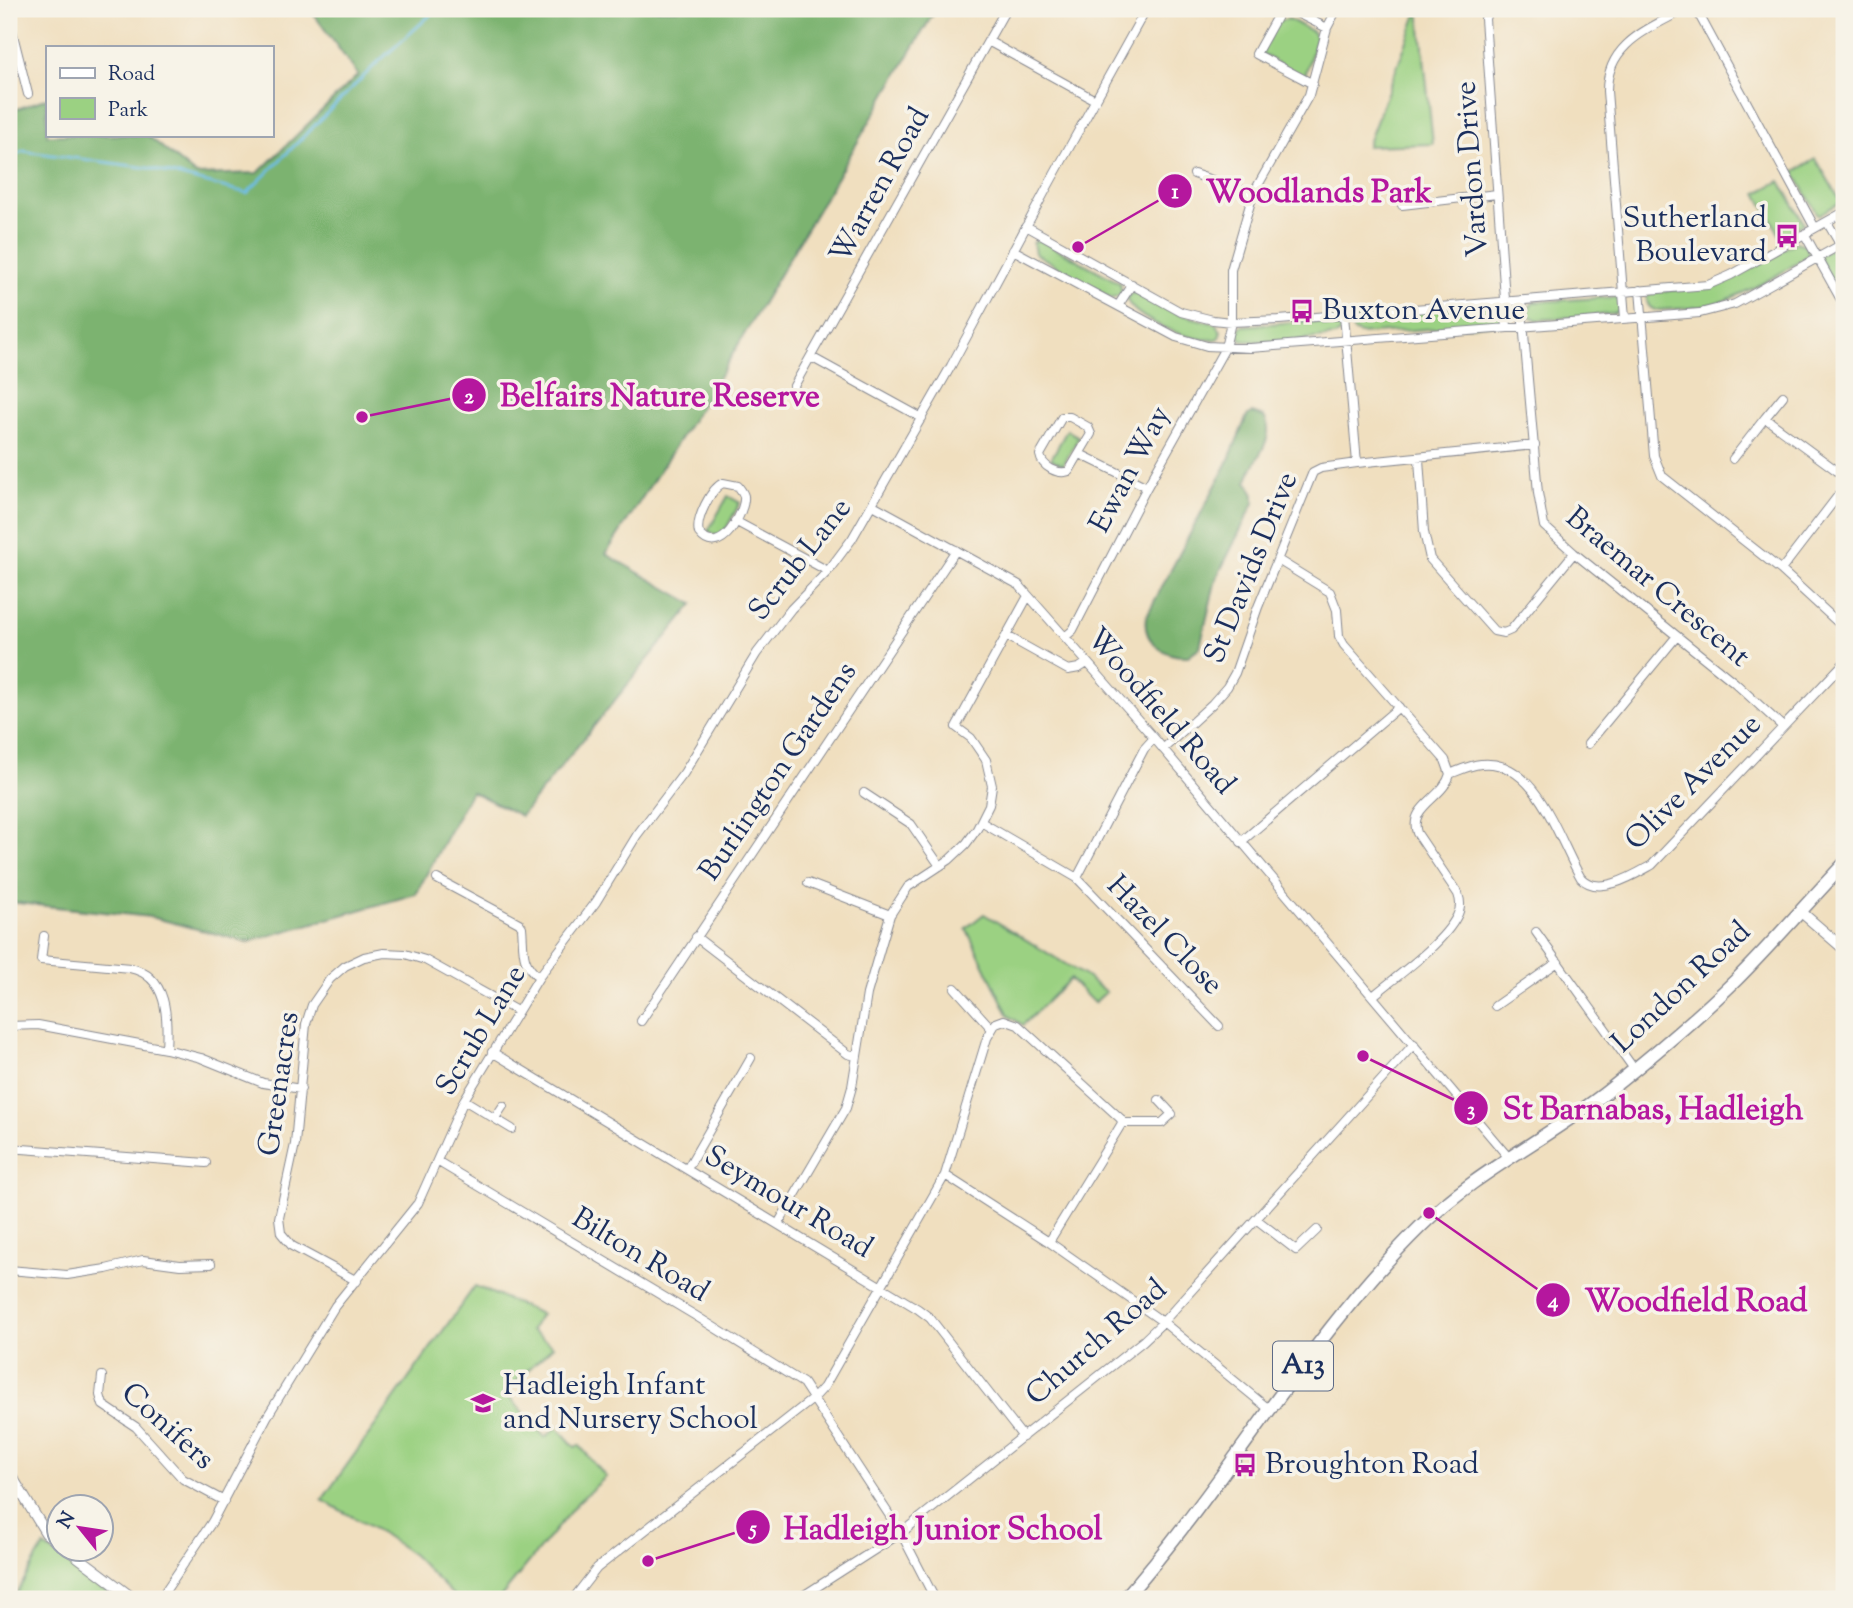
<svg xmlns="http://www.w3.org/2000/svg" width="1853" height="1608" viewBox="0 0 1853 1608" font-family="'Sorts Mill Goudy',serif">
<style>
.green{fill:#9bd182;stroke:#5b8070;stroke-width:2}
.forest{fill:#7cb370;stroke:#4c7167;stroke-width:2}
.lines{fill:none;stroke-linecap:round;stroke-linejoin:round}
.stream{stroke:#6ebee9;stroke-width:2.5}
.minor-casing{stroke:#86878e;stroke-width:10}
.tertiary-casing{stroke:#86878e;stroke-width:12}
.primary-casing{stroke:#86878e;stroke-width:15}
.minor{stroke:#fff;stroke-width:8}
.tertiary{stroke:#fff;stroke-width:10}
.primary{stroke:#fff;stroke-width:12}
.labels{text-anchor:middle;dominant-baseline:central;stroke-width:7;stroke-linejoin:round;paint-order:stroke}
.shield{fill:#f7f3e8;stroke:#5d6a87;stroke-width:2}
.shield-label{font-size:28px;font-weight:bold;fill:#1b2f5e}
.street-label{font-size:30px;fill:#1b2f5e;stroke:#f7f3e8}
.poi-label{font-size:30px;fill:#1b2f5e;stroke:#f7f3e8;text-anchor:start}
.leader{fill:none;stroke:#b5179e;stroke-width:2.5}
.callout-dot{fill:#b5179e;stroke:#f7f3e8;stroke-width:2.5}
.mark-label{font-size:21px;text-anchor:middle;font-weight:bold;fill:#fff}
.callout-label{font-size:32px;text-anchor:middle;font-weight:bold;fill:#b5179e;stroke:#f7f3e8;stroke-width:7;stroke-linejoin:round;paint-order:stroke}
</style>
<rect width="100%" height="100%" fill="#f7f3e8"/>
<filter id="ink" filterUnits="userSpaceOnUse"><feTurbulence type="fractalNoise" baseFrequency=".0143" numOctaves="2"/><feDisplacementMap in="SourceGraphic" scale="14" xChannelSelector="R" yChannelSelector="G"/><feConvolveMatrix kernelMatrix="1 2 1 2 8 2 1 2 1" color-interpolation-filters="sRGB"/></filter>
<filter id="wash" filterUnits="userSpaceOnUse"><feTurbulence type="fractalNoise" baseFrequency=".00686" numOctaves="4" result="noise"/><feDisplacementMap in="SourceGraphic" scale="28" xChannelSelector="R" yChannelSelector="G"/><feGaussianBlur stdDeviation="1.57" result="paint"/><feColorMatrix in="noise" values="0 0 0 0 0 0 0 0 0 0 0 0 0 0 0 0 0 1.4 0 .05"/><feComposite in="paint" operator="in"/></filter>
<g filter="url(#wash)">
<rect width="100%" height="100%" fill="#f0dfbf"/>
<!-- green -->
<path class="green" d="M1419 9 1433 144 1367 146Z
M1289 19 1313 32 1316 38 1304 79 1261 53 1278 21Z
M1816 159 1841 202 1818 215 1794 172Z
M1780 181 1804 223 1781 237 1757 193Z
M1039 239 1120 283 1122 294 1111 298 1035 253 1033 243Z
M1796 242 1806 245 1808 250V255C1786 272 1736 299 1710 305 1693 309 1673 309 1655 310 1648 307 1647 304 1647 297L1652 292 1717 286Z
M1839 244 1844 253V303L1818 256Z
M1134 292 1180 314 1216 324 1221 331 1219 338C1201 347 1126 317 1127 297Z
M1615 297 1619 299V311L1614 314 1537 320 1529 316C1527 309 1529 306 1534 302Z
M1496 305 1502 311V319L1494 324 1360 334 1353 331 1351 323 1359 316Z
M1335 319 1343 326 1341 332 1335 336 1280 342 1243 341 1237 334 1241 326Z
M1067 430 1079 437 1063 465 1051 459Z
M728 496 740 503 721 538 708 531Z
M984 914 1085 976 1106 992 1094 1003 1070 979 1023 1025 1009 1016 966 928Z
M475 1286 541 1314 531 1330 553 1346 505 1392 545 1437 557 1427 575 1447 579 1445 606 1477 578 1502 499 1599H457L413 1555 380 1532 322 1500Z
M44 1546 116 1599H13Z"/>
<!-- forest -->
<path class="forest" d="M310 9H936L712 389 606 554 693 604 521 816 471 791 416 894 247 942 151 917 9 902V112L47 98V135H147L196 175 258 173 358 75Z
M1252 413 1264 417C1278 438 1252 461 1247 481L1254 495V503L1216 579 1200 647 1188 656C1164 657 1142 642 1146 617L1227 464 1247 416Z"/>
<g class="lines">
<!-- stream -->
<path class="stream" d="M9 158 23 151 148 168 247 193 376 64 437 9"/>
</g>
</g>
<g filter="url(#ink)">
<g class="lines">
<!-- minor casing -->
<g class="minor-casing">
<path id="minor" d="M1281 9 1256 54 1313 84
M1289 9 1327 28
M1488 9 1485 19 1507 327
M1696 9 1815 228
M9 19 28 94
M988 41 1095 100
M1194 174 1253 194
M1402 205 1497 194
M1827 222 1844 251
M1026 226 1181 312 1213 320 1231 322 1279 320 1708 285 1731 275 1844 212
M1805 235 1844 305
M1013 250 1176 337 1207 346 1250 348 1700 313 1735 304 1844 243
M1640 290 1654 456 1662 476 1781 570 1844 628
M1521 300 1538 493 1544 526 1574 553 1734 682 1782 726
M1118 306 1132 284
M1344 315 1357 463
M1625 318 1607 91C1607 43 1649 29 1685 9
M811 357 922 418
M794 386 1006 9
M1062 417H1070L1088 427 1091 434 1069 471C1058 475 1042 467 1040 455Z
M1765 418 1783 396
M1080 454 1147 487
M1419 459 1424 532 1430 559 1494 631 1504 633 1511 630 1574 553
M1733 459 1765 418 1844 476
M723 483 738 486C741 490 743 492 744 496 746 511 720 561 699 533 695 520 711 488 723 483Z
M873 505 1019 585 1154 738 1509 1158
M735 521 828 571
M1278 560 1330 592 1337 610 1339 636 1344 645 1445 760 1450 774
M1781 570 1844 488
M1007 636 1068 670 1079 668 1087 663
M1065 637 1073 630 1147 487 1225 348 1231 322V270L1253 194 1309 95 1327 28 1337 9
M1588 744 1677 636
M1163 749 1212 704 1227 687 1235 673 1258 607 1313 472 1321 468 1357 463 1535 445
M1450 774C1460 770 1470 765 1481 764 1536 758 1558 839 1581 878 1599 897 1634 875 1652 865L1844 663
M864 793 911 824 940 866
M981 822 1077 878 1219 1026
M1241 842 1399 707
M1077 878 1144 749 1154 738
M437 879 519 923 522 927C524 947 520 964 539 977
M808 883 890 915
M1536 932 1634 1069
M44 936 41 960 130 968C168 976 168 1017 166 1049
M696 937 848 1054 856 1056
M955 988 992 1029
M1373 996C1397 976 1443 944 1457 916 1461 909 1461 902 1458 894L1417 833C1408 806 1444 798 1450 774
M1495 1006 1558 962
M641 1021 956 550
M9 1026 38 1025 166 1049 201 1058 263 1083 301 1089
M492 1052 918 1309 930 1318 1023 1437
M464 1100 512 1129
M495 1118 503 1106
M1122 1123H1162L1172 1114 1159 1100
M9 1148 206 1163
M437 1161 696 1316 803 1383 901 1533 935 1599
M687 1169 751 1058
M945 1175 1049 1242 1163 1322 1270 1410
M1256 1219 1296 1250 1317 1230
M778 1224 846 1108 852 1087 867 994 890 915 908 887 949 860 966 844 977 829 989 805 992 786 986 760 971 738 956 727 1028 596
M9 1270 67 1275 106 1269 143 1260 180 1265 211 1264
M357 1281 292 1246 281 1233 279 1218 295 1144 306 1024 312 1005 330 979 345 966 364 957 384 953 405 954 425 960 517 1011
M102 1376 100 1395 103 1405 136 1427 183 1479 224 1501
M160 1599 212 1522 267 1417 335 1306 418 1203 464 1100 539 977 596 902 637 835 684 773 757 653 791 609 828 571 852 539 951 366 1049 184 1146 9
M573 1599 597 1568 814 1398 824 1387 945 1175 987 1038 996 1023 1004 1020 1018 1025 1121 1119 1122 1123 1116 1133 1049 1242
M798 1599 901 1533 1143 1341 1163 1322 1414 1044"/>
</g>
<!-- tertiary casing -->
<g class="tertiary-casing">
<path id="tertiary" d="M1800 911 1844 949
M9 1472 46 1533 60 1544
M66 1548 134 1599"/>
</g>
<!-- primary casing -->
<g class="primary-casing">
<path id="primary" d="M1124 1599C1229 1481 1307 1338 1420 1227 1475 1172 1547 1139 1608 1091 1652 1056 1696 1019 1736 980 1773 943 1808 902 1844 864"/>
</g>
<!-- minor -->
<use href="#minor" class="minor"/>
<!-- tertiary -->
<use href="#tertiary" class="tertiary"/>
<!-- primary -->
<use href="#primary" class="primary"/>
</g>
</g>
<!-- icons -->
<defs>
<g id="bus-bare" transform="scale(1.89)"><path d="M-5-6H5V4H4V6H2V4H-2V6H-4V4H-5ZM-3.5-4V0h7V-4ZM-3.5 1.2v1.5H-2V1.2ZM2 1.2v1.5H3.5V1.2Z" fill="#b5179e" stroke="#f7f3e8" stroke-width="2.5" paint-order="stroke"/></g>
<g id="school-bare" transform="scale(1.89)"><path d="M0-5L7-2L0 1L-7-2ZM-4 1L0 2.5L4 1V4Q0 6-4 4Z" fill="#b5179e" stroke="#f7f3e8" stroke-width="2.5" paint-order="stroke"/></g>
</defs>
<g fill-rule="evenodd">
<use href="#bus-bare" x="1787" y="236"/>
<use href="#bus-bare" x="1302" y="311"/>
<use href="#school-bare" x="483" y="1403"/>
<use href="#bus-bare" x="1245" y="1465"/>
</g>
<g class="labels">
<!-- shield labels -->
<rect class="shield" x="1273" y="1341.5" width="60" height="49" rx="5"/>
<g class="shield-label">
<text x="1303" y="1366">A13</text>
</g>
<!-- street labels -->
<g class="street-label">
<text transform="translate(1473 169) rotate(-94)">Vardon Drive</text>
<text transform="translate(881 186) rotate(-61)">Warren Road</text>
<text transform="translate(1131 470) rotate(-62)">Ewan Way</text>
<text transform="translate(801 560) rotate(-52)">Scrub Lane</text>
<text transform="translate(1252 568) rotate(-68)">St Davids Drive</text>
<text transform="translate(1657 588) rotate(40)">Braemar Crescent</text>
<text transform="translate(1160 712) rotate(49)">Woodfield Road</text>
<text transform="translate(779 772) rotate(-56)">Burlington Gardens</text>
<text transform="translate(1694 783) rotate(-45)">Olive Avenue</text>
<text transform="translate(1164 936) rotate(46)">Hazel Close</text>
<text transform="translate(1682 988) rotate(-43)">London Road</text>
<text transform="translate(482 1031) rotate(-59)">Scrub Lane</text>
<text transform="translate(280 1084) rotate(-82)">Greenacres</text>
<text transform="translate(788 1203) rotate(31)">Seymour Road</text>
<text transform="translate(640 1256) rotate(31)">Bilton Road</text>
<text transform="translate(1097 1343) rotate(-41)">Church Road</text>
<text transform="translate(167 1427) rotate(42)">Conifers</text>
</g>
<!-- poi labels -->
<g class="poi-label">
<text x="1767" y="219" text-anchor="end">Sutherland<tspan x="1767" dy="34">Boulevard</tspan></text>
<text x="1322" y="311">Buxton Avenue</text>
<text x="503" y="1386">Hadleigh Infant<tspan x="503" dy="34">and Nursery School</tspan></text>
<text x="1265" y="1465">Broughton Road</text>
</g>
</g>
<!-- callouts -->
<path class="leader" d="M1078 247L1175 191M362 417L469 395M1363 1056L1471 1108M1429 1213L1553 1300M648 1561L753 1527"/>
<g class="callout-dot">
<circle cx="1078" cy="247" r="7"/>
<circle cx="362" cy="417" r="7"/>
<circle cx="1363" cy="1056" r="7"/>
<circle cx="1429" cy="1213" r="7"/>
<circle cx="648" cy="1561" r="7"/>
<circle cx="1175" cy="191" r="18"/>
<circle cx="469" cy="395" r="18"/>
<circle cx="1471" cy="1108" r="18"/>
<circle cx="1553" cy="1300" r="18"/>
<circle cx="753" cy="1527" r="18"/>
</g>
<g class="mark-label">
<text x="1175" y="198">1</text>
<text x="469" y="403">2</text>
<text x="1471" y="1116">3</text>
<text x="1553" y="1307">4</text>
<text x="753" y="1535">5</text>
</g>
<g class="callout-label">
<text x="1319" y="202">Woodlands Park</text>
<text x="660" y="406">Belfairs Nature Reserve</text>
<text x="1653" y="1119">St Barnabas, Hadleigh</text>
<text x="1696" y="1311">Woodfield Road</text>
<text x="943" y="1539">Hadleigh Junior School</text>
</g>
<!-- margin -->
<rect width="1853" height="1608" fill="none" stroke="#f7f3e8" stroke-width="35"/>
<!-- legend -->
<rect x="46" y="46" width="228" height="91" fill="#f7f3e8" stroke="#9fa5b1" stroke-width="2"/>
<rect x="60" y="68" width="35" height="10" fill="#ffffff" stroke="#9fa5b1" stroke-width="2"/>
<text x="108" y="80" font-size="21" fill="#1b2f5e">Road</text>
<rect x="60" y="98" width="35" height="21" fill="#9bd182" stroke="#9fa5b1" stroke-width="2"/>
<text x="108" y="116" font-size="21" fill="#1b2f5e">Park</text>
<!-- north arrow -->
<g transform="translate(80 1528) rotate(300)"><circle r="33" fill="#f7f3e8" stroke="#9fa5b1" stroke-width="2"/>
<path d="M0-5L12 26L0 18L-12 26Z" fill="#b5179e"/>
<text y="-10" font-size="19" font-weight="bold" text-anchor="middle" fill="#1b2f5e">N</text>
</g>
</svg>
